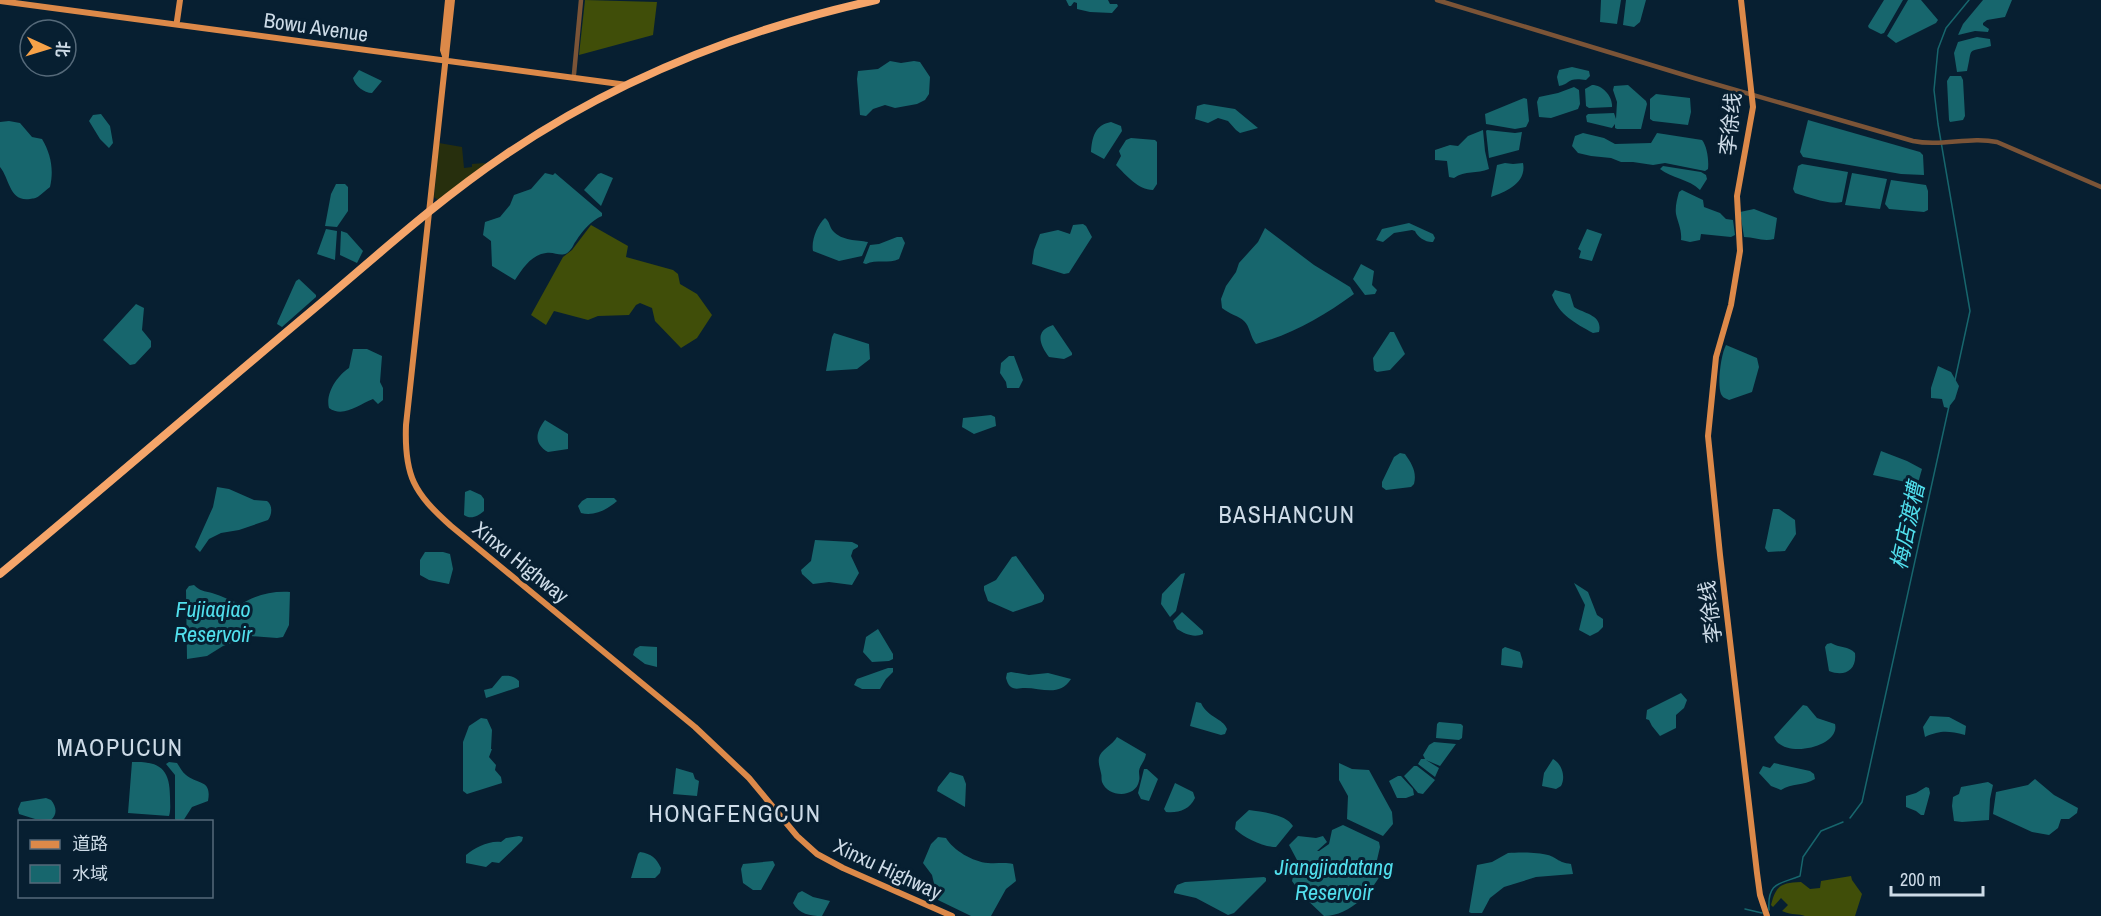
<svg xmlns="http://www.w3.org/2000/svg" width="2101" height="916" viewBox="0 0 2101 916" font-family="'Archivo Narrow','Noto Sans SC',sans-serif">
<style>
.green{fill:#272f0d}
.forest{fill:#404e09}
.water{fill:#17666d}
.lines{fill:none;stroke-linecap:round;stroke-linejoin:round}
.stream{stroke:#17666d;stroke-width:1.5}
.minor{stroke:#7b5437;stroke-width:4.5}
.major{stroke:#dc8949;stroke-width:6}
.highway{stroke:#f5a56a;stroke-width:8}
.labels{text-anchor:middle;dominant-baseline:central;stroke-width:6;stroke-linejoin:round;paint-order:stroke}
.street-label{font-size:21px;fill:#cddbe7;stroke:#071f31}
.water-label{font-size:22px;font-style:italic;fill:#51dfed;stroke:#071f31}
.quarter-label{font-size:24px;letter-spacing:1.5px;fill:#cddbe7;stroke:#071f31}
</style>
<rect width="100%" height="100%" fill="#071f31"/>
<!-- green -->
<path class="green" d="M439 143 462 147 464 168 472 167V164L485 163 487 166 438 200 434 197Z"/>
<!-- forest -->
<path class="forest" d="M585 0 657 2 653 35 579 55Z
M591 225 628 246 626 257 673 270 678 274 680 284 697 294 712 315 697 338 681 348 655 321 652 308 640 303 636 305 629 315 598 316 588 320 554 311 546 325 531 315 563 257 572 250Z
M1851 876 1852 880 1862 894 1855 916H1805C1799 913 1793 916 1782 911L1788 905 1781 898 1773 907 1771 905C1776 885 1781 883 1801 882L1810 889 1820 888 1821 881Z"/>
<!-- water -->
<path class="water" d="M1066 0H1108L1110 4H1117L1118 6 1112 13 1090 12 1077 9V3L1074 2 1071 6H1069Z
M1601 0H1621L1617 24 1600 22Z
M1626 0H1646L1640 22 1634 27 1623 25Z
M1884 0H1903L1884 33 1881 34 1869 28 1868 26Z
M1908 0H1921L1938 20 1936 23 1896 43 1887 36Z
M1983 0H2012L2005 17 1987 20 1983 23V25L1989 29 1988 32 1975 31 1958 35 1963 24Z
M1977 37 1990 39 1991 46C1966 53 1973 45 1967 71L1957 72 1954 53 1958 42Z
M890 61 901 63 914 61 920 62 930 77 929 94 925 100 917 104 895 108 885 105 873 109 866 116 860 115 857 79 858 71 878 69Z
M1572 67 1589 71 1590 76 1586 80C1566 77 1571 84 1559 86L1557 77 1559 70Z
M359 70 382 81 372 93C364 93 355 86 353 78Z
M1950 76H1961L1963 80 1965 116 1963 120 1950 122 1949 120 1947 81Z
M1592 85C1603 85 1613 97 1612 107L1589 108 1586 106 1585 89Z
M1628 85 1646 101 1647 104 1641 129H1617L1615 128V124L1612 128 1587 122 1586 116 1588 114 1614 113 1616 119 1617 102 1613 90 1614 86Z
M1574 87 1579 90 1580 104 1578 109 1551 118 1539 117 1537 102 1539 97 1558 93Z
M1656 94 1690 98 1691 112 1688 125 1653 121 1650 119V99Z
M1524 98 1527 99 1529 121 1526 127 1515 129 1486 124 1485 114Z
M1204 104 1235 109 1258 128 1240 133 1236 130 1228 121 1218 118 1208 123 1195 119 1197 106Z
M101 114 110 126 113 143 109 148 100 139 89 121 93 115Z
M1808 120 1920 152 1923 155 1924 175 1901 174 1803 157 1800 152Z
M9 121 20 123 32 137 42 139C51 154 54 170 50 187 46 190 43 193 39 196 35 199 34 198 30 199 9 202 10 179 0 167V122Z
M1111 122 1121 126 1122 131 1104 159 1091 152C1092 137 1095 125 1111 122Z
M1483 130 1485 151 1489 169C1477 174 1465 170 1454 178L1449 177 1447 161 1435 160V150L1450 145 1458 146 1468 136Z
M1487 130 1515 133 1522 132 1519 150 1489 158 1486 131Z
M1583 133 1604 138 1615 144 1651 143 1657 133 1702 140C1707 146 1709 160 1708 169L1705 171 1665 163 1653 165 1633 162H1621L1611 158 1591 156 1578 153 1572 146 1575 136Z
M1131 138 1155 140 1157 142V184L1153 190C1138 190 1126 175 1116 165L1121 156 1119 151 1126 140Z
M1505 163 1513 164 1523 163C1527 183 1506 192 1491 197L1497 165Z
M1802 164 1848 172 1842 202C1828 205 1809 197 1795 193L1793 189 1798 166Z
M1663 166 1701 172 1706 175 1707 179 1700 190C1689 179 1671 178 1660 169Z
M545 173 553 175 555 173 602 213V216C592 220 582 231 576 241 574 243 573 247 571 249 563 260 556 251 546 253 531 255 523 268 515 280L492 266 491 241 483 235 485 222 500 217 510 205 514 195 531 189Z
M601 173 613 178 601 206 584 190 598 174Z
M1852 173 1887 179 1880 209 1845 205Z
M1891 180 1926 185 1928 191V210L1924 212 1889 209 1885 204Z
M336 184H345L348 187V211L337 227 325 226 331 194Z
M1682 190 1703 200 1704 207 1720 213 1726 219 1733 220 1735 235 1731 237 1701 234 1700 240 1690 242 1681 240C1682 230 1678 223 1676 214 1675 207 1677 199 1679 192Z
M1754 209 1777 218 1774 239C1763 242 1755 237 1744 237L1740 212Z
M825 218C830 222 829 226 833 231 842 241 857 240 868 242L862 256 839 261 813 251C811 241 817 225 825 218Z
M1409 223 1433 234 1435 238 1433 242C1427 243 1417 237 1415 231L1412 230 1394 233 1383 242 1376 240 1382 229Z
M1083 224 1086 226 1092 237 1069 273 1064 274 1032 264 1034 250 1040 234 1058 230 1070 234 1073 225Z
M1265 228 1314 265 1350 287 1354 294C1322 317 1293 334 1256 344 1250 337 1250 326 1244 321 1239 316 1229 314 1222 308L1221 299 1226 286 1236 272 1239 263 1258 242Z
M326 229 337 231 335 260 317 254Z
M1587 229 1602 234 1592 261 1579 258 1581 251 1578 249Z
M341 231 347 233 363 251 357 263 340 255Z
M897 237H902L905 243 899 259C889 264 876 259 866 264L863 263 870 245 879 244Z
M1361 264 1374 271 1372 285 1377 290 1375 294 1365 295 1353 279Z
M299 279 316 295V297L282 327 277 324 278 321 296 281Z
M1555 290 1570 294 1574 307C1585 314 1603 315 1599 332L1593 333C1575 323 1559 315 1552 295Z
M136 304 144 308 142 330 151 341V347L135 364 130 365 103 340Z
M1053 325 1072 353V355L1064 359 1049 357C1040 345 1034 331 1053 325Z
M1390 332H1394L1405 354 1390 370 1377 372 1374 370 1373 358Z
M834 333 869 344 870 359 857 369 826 371 832 337Z
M1726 345 1757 358 1759 367 1752 392 1729 400C1725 398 1723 398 1721 394 1717 384 1721 354 1726 345Z
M353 349H367L382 356 380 382 383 388V400L378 404 373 399C358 405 343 418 329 408 325 393 338 375 349 368Z
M1009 356H1014L1023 380 1019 388H1007L1006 382 1000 373 1001 363Z
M1938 366 1951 372 1959 386 1955 399 1948 408 1944 407 1942 399 1931 398V388Z
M991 415 995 417 996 426 974 434 962 427 963 418Z
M545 420 568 434V449L548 452C533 443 536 432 545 420Z
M1881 451 1907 461 1922 469 1918 483 1915 484 1873 475Z
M1400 453 1405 454C1412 464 1417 472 1414 484L1411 487 1386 490 1382 487V482L1394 457Z
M217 487 229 489 254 500 267 501C273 505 272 515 268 520L239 530 221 533 209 539 200 552 195 547 213 507Z
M470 490 481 495 484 499V511C478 516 471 520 464 515L465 492Z
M587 498H614L617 501C608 509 594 517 581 513L578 506 582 501Z
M1773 509H1779L1795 520 1796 534 1785 551 1768 552 1765 548Z
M815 540 852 542 858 545V547L853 550 851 556 859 573 852 585 829 582 813 584 802 574 801 570 811 561Z
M425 552H443L450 554 453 569 449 584 429 580 420 575V560Z
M1016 556 1044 595V599L1042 602 1013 612 988 601 984 590V586L996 580 1012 557Z
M1185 573 1176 611 1170 617 1161 604 1162 594 1181 574Z
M1574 583 1588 592 1597 615 1603 619V627L1598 632 1590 636 1579 630 1585 605Z
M194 585C200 591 204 591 212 593 222 596 231 601 241 604 256 595 271 591 290 592L289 625 283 637 277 638 250 636 223 646 207 656 187 659 186 590 189 586Z
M1182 612 1203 631V634C1194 638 1185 634 1177 629L1173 621Z
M878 629 893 654V659L889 661 872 662 863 652 866 637Z
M1831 643C1839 648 1849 646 1855 653 1857 671 1844 677 1829 671L1825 647 1827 644Z
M640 646 657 647V667L645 664 633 655 635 649Z
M1505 647 1520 652 1523 662 1522 668 1501 665 1502 649Z
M888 668H893V672L886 679 880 689H862L854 685 857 679Z
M1011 672 1029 675 1048 673 1071 679C1060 697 1042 688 1025 688 1020 688 1015 690 1011 687 1008 685 1007 681 1006 678L1007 673Z
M502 676C509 675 514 676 519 681V687L486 698 484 690 492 688Z
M1681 693 1687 700 1684 708 1676 715V728L1660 736 1652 726 1649 720 1646 719 1647 710Z
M1196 702 1201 703C1208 718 1223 718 1227 729L1225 734 1221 735 1190 726Z
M1803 705 1807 706 1817 718 1835 724C1841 747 1783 760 1774 737Z
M1930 716 1949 717 1966 726 1965 735C1948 731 1941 730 1925 737L1923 727Z
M481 718 487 719 492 730 491 749H492L489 757 496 765 495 770 501 777 502 783 467 794 463 791V742L469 726Z
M1439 722 1461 724 1463 726 1462 738 1459 740 1436 738 1437 724Z
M1117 737 1146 754C1145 761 1140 765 1139 771 1139 775 1140 778 1139 781 1136 798 1108 798 1102 782 1101 779 1102 776 1101 773 1100 768 1098 763 1099 758 1100 750 1113 745 1117 737Z
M1434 742 1456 744 1440 766 1426 760 1439 768 1435 777 1418 764 1421 759H1425L1423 755 1429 745Z
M1553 759C1562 764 1566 777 1561 786L1556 789 1542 786 1544 773Z
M132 762C160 761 170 769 170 797 170 803 171 810 169 816L128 813Z
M169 762 177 763C180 767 182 772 186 775 198 785 212 779 208 801L192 807 183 821H176L175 819V775L166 764Z
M1339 763 1352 769 1369 770 1392 812 1393 824 1383 836 1347 819 1348 796 1339 780Z
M1774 763 1810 771 1814 774 1815 779C1803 786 1792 783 1781 790L1771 786 1759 773 1763 766 1770 768Z
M1414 766H1417L1435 780 1423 794 1418 793 1404 776Z
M676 768 693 773 695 779 699 781 697 796 673 794Z
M1144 769H1147L1158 779 1149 801 1141 799 1138 793Z
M950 772 963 776 966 784 965 807 937 791 938 787Z
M1398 776H1401L1413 789 1414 795 1406 798H1397L1389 781Z
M2035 779 2054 795 2078 808 2077 813 2069 819H2061L2058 828 2049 835 2032 832 1993 814 1996 792 2028 785Z
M1988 782 1993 785 1990 799 1989 820 1962 822 1954 821 1952 806 1953 797 1959 794 1961 787Z
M1175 783 1193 792 1195 798C1189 810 1179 813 1166 812L1164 809Z
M1926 787 1929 788 1930 793 1924 815H1921L1916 811 1906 807V796L1916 793Z
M46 798 51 800C56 806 58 814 51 820L35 819 19 814 18 809 21 802Z
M1249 810C1262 812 1286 814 1293 826L1276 847C1263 847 1244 838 1235 829L1236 822Z
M1343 825 1379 842 1380 847 1377 860 1384 868C1374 890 1351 916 1324 916L1303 896 1292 881 1297 860 1289 845 1298 836 1316 838 1323 836 1327 842 1317 851H1319L1329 844 1332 830Z
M519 836 523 837 522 841 499 863 492 862 486 867 466 863V855C474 848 490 840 501 842L506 838Z
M938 837 946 838C953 850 973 862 988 863 996 864 1005 862 1013 864L1016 881 1006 889 991 916H971L938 900 932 875 923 863 931 844Z
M640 852C652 854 656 858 661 868L660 873 655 878H631L638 854Z
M1508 853C1519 852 1538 852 1548 855 1558 858 1557 862 1571 864L1573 874 1536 877 1504 887 1490 898 1482 913H1471L1469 912 1477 865 1492 862Z
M773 861 775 865 761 890H753L743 883 741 869 743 864Z
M1264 877 1266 878V881L1234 913 1228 915 1196 898 1174 893V891L1177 885 1185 882Z
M802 891 813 897 830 901 822 916C810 916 799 914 793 903L798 893Z"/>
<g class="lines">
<!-- stream -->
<path class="stream" d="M1955 380 1970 311 1938 124 1934 90 1938 49 1946 28 1969 0
M1850 818 1862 802 1949 406
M1745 909 1762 913
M1769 910C1767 881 1781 884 1800 876L1803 857 1821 831 1843 822"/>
<!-- minor -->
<path class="minor" d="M1437 0 1694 78 1913 141C1941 147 1970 136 1997 142L2101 187
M574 74 581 0"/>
<!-- major -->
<path class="major" d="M452 0 406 425C404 476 414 493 451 526L695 727 749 778 797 836 817 854 843 868 952 916
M1741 0 1753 107 1737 196 1740 251 1731 305 1716 357 1708 436 1720 555 1757 873 1760 895 1767 916
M0 1 627 85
M177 21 180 0
M445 56 443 50 448 0"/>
<!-- highway -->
<path class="highway" d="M0 574C100 491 198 406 297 323 366 266 431 205 505 155 617 79 744 29 876 0"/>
</g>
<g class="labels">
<!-- street labels -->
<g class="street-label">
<text transform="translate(316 27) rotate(8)">Bowu Avenue</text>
<text transform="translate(1730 124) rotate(-84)">李徐线</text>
<text transform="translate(521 562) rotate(39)">Xinxu Highway</text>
<text transform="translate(1710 612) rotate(-97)">李徐线</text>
<text transform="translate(888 869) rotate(25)">Xinxu Highway</text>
</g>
<!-- water labels -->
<g class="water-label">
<text transform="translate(1907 526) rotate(-78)">梅店渡槽</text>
<text x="213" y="609">Fujiaqiao<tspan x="213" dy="25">Reservoir</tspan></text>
<text x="1334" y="867">Jiangjiadatang<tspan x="1334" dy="25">Reservoir</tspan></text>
</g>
<!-- quarter labels -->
<g class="quarter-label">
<text x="1287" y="514">BASHANCUN</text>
<text x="120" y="747">MAOPUCUN</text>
<text x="735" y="813">HONGFENGCUN</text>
</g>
</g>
<!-- legend -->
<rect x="18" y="820" width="195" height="78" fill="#071f31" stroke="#566a7a" stroke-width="1.5"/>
<rect x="30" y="840" width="30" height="9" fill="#dc8949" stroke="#566a7a" stroke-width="1.5"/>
<text x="72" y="850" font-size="18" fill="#cddbe7">道路</text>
<rect x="30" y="865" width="30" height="18" fill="#17666d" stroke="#566a7a" stroke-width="1.5"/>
<text x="72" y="880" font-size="18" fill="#cddbe7">水域</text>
<!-- north arrow -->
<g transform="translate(48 48) rotate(94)"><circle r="28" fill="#071f31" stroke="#566a7a" stroke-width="1.5"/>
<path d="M0-4.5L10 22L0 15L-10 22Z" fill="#f7a248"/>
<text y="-9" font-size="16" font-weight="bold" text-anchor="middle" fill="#cddbe7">北</text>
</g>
<!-- scale -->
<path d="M1891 886v9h92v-9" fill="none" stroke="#cddbe7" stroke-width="3"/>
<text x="1900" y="886" font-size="18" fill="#cddbe7" stroke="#071f31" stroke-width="4.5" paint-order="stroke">200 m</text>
</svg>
